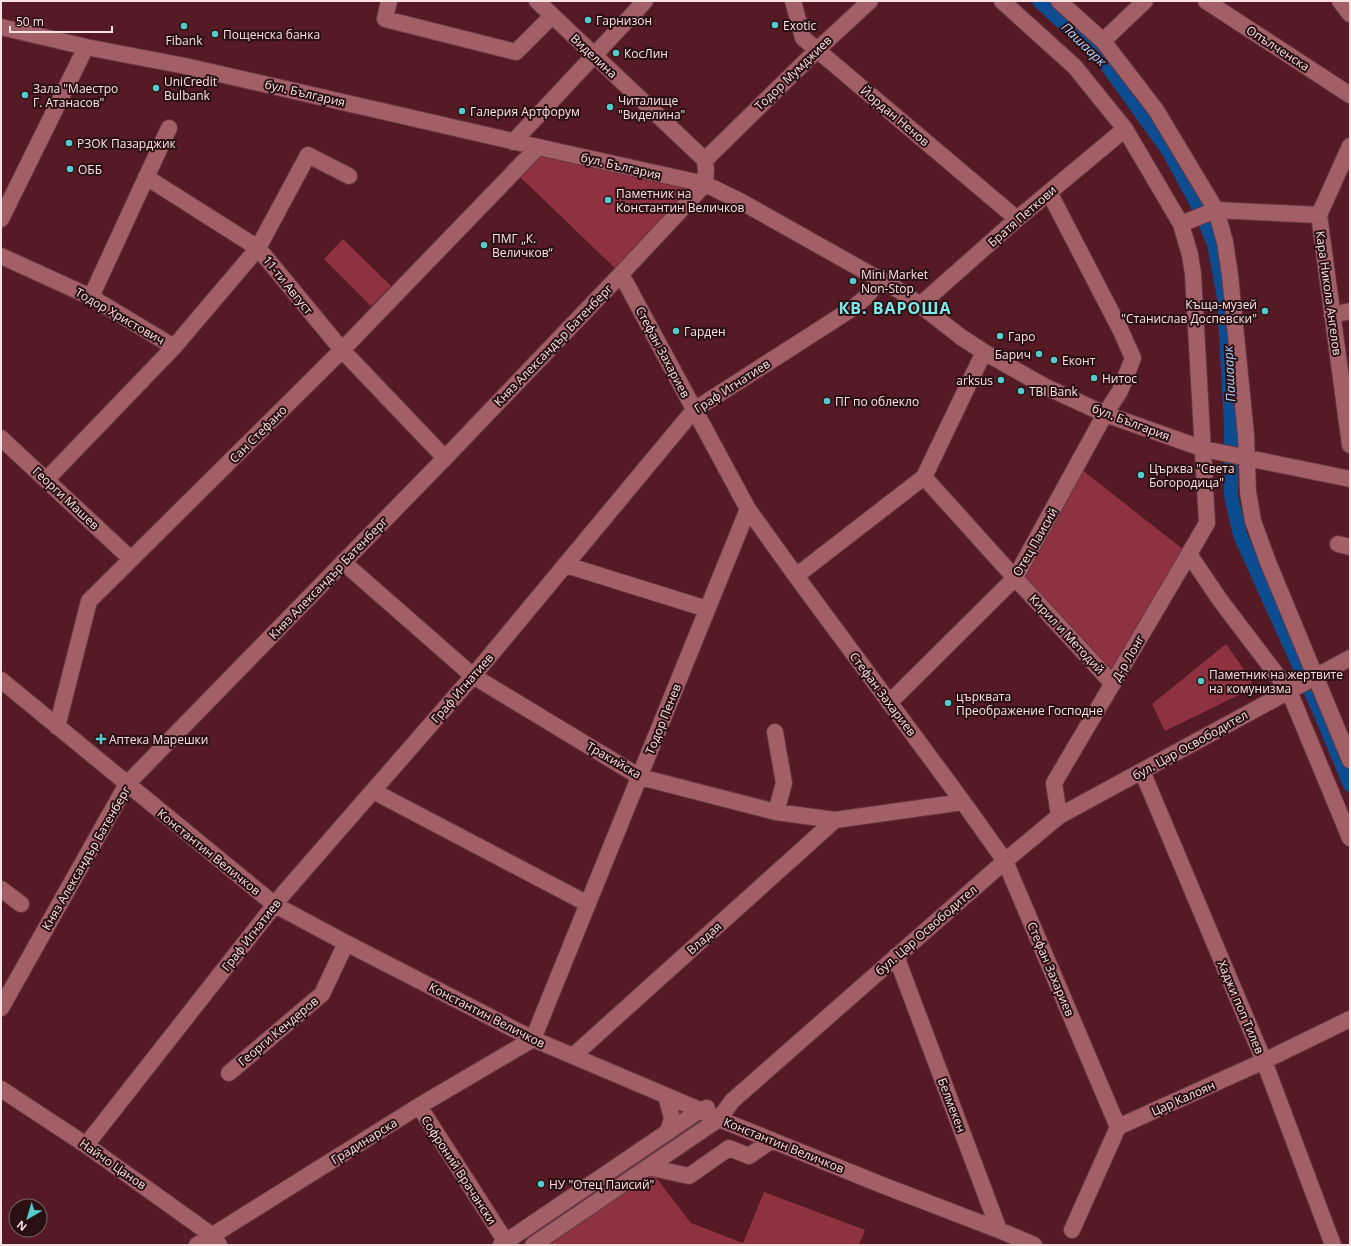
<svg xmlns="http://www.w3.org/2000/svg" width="1351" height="1246" viewBox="0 0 1351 1246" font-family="'Open Sans',sans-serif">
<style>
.green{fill:#8f3240}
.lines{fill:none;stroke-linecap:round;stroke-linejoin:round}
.canal{stroke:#0c4d91;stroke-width:14}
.minor-casing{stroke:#673640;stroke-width:18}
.minor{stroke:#a25f65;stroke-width:16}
.poi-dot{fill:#52cdcc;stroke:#2a1013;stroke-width:1.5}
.labels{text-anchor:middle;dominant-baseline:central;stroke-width:4;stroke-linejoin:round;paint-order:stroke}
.poi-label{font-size:12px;fill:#fbe3e4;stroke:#2a1013;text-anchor:start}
.street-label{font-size:12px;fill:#fbe3e4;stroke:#2a1013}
.water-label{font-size:13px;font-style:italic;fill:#acd1ff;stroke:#2a1013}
.district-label{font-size:16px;font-weight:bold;letter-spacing:1px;fill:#7eeae8;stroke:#2a1013}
</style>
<rect width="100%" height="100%" fill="#551a24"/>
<!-- green -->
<path class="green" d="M538 147 705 184 621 274 515 172Z
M343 239 391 286 371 306 324 259Z
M1077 466 1189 554 1113 684 1015 578Z
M1226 644 1252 681 1247 691 1165 731 1152 704Z
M648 1167 691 1223 743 1243 764 1192 865 1230 859 1245H533Z"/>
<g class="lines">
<!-- canal -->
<path class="canal" d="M1039 1 1103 60 1169 152 1199 208 1214 244 1224 298 1231 425V496L1240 535 1319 710 1350 785"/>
<!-- minor casing -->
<g class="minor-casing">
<path id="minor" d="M389 1 385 19 516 52 552 16
M793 1 803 38 1017 219
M1002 1 1075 67 1125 129 1181 224 1190 255 1193 274 1207 523 1189 554 1220 600 1289 691 1350 838
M1059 1 1103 41 1156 110 1216 210 1225 242 1230 275 1246 435 1248 492 1253 521 1268 562 1350 760
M1206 1 1350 95
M1340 1 1350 14
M1 27 86 47 185 66 538 147 705 184 740 201 900 291 920 305 961 337 984 352 1046 387 1105 414 1204 449 1350 479
M1103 41 1145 1
M513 142 645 1
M1350 146 1319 215 1350 445
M705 160 817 50 870 1
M146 177 258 248 342 350 445 458
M1 219 86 47
M1181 224 1216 210 1319 215
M1 256 91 297 174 347
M621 274 748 509 796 576 963 802 1005 861 1118 1127
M91 297 169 128
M920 305 1017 219 1125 129
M1332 315 1350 311
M1 438 131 559
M924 477 1015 578 1113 684
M47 479 174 347 258 248 308 155 349 176
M1338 544 1350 547
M343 562 473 676 640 777 776 812 835 820 963 802
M566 565 707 609
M796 576 924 477 984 352
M1 680 275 905 346 943 533 1039 700 1110 719 1119 882 1185 999 1230 1034 1245
M889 703 1015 578 1105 414 1120 391 1133 358 1120 329 1049 192
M57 727 89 601 342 350 538 147
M775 732 784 783 776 812
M1142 771 1264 1061 1333 1245
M373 791 588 904
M1059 816 1054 783 1189 554
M1 889 21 904
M896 956 999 1230
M1 1008 127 784 445 458 621 274 705 184 706 170 705 160 537 1
M573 1056 835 820
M229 1073 322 994 346 943
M1 1089 86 1145 213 1236 219 1245
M666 1096 672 1118 668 1132
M419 1106 506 1242
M86 1145 284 893 473 676 694 410 853 308 866 297 881 279
M648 1167 689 1176 729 1148 749 1156 772 1140
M1072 1230 1118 1127 1264 1061 1350 1019
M197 1245 419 1106 533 1039 748 509
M501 1245 700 1110 707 1108
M533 1245 719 1119 732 1101 740 1094 1005 861 1059 816 1350 658"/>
</g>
<!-- minor -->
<use href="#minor" class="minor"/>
</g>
<!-- markers -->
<g class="poi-dot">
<circle cx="588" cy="20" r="4"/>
<circle cx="775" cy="25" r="4"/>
<circle cx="184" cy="26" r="4"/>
<circle cx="215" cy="34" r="4"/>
<circle cx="616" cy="53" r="4"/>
<circle cx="156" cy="88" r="4"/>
<circle cx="25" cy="95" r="4"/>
<circle cx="610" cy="107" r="4"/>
<circle cx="462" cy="111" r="4"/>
<circle cx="69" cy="143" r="4"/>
<circle cx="70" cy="169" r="4"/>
<circle cx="608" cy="200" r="4"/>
<circle cx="484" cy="245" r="4"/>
<circle cx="853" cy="281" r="4"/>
<circle cx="1265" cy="311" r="4"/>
<circle cx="676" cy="331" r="4"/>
<circle cx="1000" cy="336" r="4"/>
<circle cx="1039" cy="354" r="4"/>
<circle cx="1054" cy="360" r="4"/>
<circle cx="1094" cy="378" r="4"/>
<circle cx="1001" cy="380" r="4"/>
<circle cx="1021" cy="391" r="4"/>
<circle cx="827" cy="401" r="4"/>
<circle cx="1141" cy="475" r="4"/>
<circle cx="1201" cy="681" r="4"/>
<circle cx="948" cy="703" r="4"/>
<path d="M99 733h4v4h4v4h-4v4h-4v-4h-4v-4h4z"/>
<circle cx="541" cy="1184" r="4"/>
</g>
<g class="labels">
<!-- poi labels -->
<g class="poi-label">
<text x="596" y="20">Гарнизон</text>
<text x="783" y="25">Exotic</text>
<text x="223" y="34">Пощенска банка</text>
<text x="184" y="40" text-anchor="middle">Fibank</text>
<text x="624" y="53">КосЛин</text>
<text x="164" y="81">UniCredit<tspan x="164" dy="14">Bulbank</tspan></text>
<text x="33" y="88">Зала "Маестро<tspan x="33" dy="14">Г. Атанасов"</tspan></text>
<text x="618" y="100">Читалище<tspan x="618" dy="14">"Виделина"</tspan></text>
<text x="470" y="111">Галерия Артфорум</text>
<text x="77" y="143">РЗОК Пазарджик</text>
<text x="78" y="169">ОББ</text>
<text x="616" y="193">Паметник на<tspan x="616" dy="14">Константин Величков</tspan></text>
<text x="492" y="238">ПМГ „К.<tspan x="492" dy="14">Величков“</tspan></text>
<text x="861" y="274">Mini Market<tspan x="861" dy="14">Non-Stop</tspan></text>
<text x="1257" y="304" text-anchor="end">Къща-музей<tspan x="1257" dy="14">"Станислав Доспевски"</tspan></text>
<text x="684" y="331">Гарден</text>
<text x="1008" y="336">Гаро</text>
<text x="1031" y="354" text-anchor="end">Барич</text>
<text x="1062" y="360">Еконт</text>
<text x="1102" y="378">Нитос</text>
<text x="993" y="380" text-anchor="end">arksus</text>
<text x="1029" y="391">TBI Bank</text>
<text x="835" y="401">ПГ по облекло</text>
<text x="1149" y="468">Църква "Света<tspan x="1149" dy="14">Богородица"</tspan></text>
<text x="1209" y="674">Паметник на жертвите<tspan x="1209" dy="14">на комунизма</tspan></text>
<text x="956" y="696">църквата<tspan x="956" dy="14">Преображение Господне</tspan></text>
<text x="109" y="739">Аптека Марешки</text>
<text x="549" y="1184">НУ "Отец Паисий"</text>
</g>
<!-- street labels -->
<g class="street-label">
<text transform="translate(1278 48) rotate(33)">Опълченска</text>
<text transform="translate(594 56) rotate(43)">Виделина</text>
<text transform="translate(793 73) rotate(-44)">Тодор Мумджиев</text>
<text transform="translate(305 93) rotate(13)">бул. България</text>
<text transform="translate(895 116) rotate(40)">Йордан Ненов</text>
<text transform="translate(621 166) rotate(13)">бул. България</text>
<text transform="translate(1022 216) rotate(-41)">Братя Петкови</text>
<text transform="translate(288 285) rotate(51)">11-ти Август</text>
<text transform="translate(1329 293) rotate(82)">Кара Никола Ангелов</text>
<text transform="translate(120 316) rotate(30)">Тодор Христович</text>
<text transform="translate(553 345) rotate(-46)">Княз Александър Батенберг</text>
<text transform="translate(663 352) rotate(62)">Стефан Захариев</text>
<text transform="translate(732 386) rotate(-33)">Граф Игнатиев</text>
<text transform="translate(1131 422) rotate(21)">бул. България</text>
<text transform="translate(258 434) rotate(-45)">Сан Стефано</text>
<text transform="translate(66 498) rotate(43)">Георги Машев</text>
<text transform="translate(1035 542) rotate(-60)">Отец Паисий</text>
<text transform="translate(328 578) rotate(-46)">Княз Александър Батенберг</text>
<text transform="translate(1067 634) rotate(47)">Кирил и Методий</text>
<text transform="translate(1128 658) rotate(-60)">Д-р Лонг</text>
<text transform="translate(462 688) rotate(-49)">Граф Игнатиев</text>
<text transform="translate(883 694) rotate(53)">Стефан Захариев</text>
<text transform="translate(663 719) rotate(-68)">Тодор Пенев</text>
<text transform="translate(1190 745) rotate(-29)">бул. Цар Освободител</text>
<text transform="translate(614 760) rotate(30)">Тракийска</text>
<text transform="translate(209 852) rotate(39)">Константин Величков</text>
<text transform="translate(86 858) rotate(-60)">Княз Александър Батенберг</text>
<text transform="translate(926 930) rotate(-41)">бул. Цар Освободител</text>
<text transform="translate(251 935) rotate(-52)">Граф Игнатиев</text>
<text transform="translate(704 938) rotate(-42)">Владая</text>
<text transform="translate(1051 969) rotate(67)">Стефан Захариев</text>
<text transform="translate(1241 1007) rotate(67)">Хаджи поп Тилев</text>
<text transform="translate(487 1015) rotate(27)">Константин Величков</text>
<text transform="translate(278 1031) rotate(-40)">Георги Кендеров</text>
<text transform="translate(1183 1098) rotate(-24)">Цар Калоян</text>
<text transform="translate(952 1105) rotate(69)">Белмекен</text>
<text transform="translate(364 1141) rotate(-32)">Градинарска</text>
<text transform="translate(784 1145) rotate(22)">Константин Величков</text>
<text transform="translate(113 1164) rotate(35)">Найчо Цанов</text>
<text transform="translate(459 1170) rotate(57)">Софроний Врачански</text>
</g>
<!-- water labels -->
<g class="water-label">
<text transform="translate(1084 44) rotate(44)">Пашаарк</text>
<text transform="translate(1229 374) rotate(-93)">Пашаарк</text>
</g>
<!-- district labels -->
<g class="district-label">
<text x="895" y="308">КВ. ВАРОША</text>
</g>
</g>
<!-- border -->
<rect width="1351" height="1246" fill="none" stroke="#fbe3e4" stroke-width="4"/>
<!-- north arrow -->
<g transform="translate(28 1218) rotate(218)"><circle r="19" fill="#2a1013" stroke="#7e6467"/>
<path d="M0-3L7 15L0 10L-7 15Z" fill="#52cdcc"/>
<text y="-6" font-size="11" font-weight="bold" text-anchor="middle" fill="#fbe3e4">N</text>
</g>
<!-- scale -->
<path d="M10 26v6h102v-6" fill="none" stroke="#fbe3e4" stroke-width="2"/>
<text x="16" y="26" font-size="12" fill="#fbe3e4" stroke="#2a1013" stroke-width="3" paint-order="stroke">50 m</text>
</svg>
